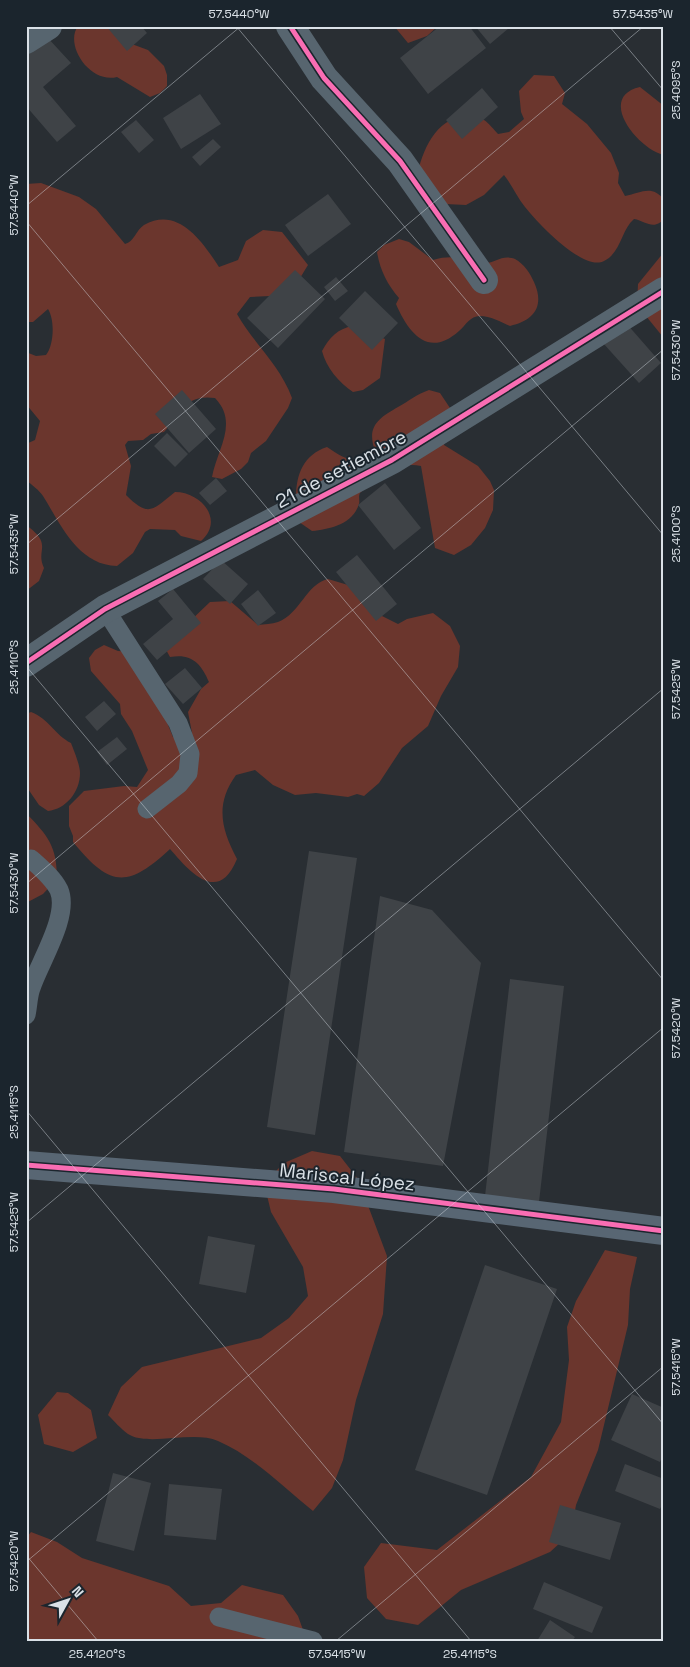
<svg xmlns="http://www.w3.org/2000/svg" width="690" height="1667" viewBox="0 0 690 1667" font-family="'Space Grotesk',sans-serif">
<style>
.green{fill:#6b362d}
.building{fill:#3f4347}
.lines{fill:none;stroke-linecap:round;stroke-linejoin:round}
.lane{stroke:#57656f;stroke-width:19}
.street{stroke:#57656f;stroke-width:28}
.secondary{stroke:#586673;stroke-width:28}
.cycleway-casing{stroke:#1b252d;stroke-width:8}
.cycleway{stroke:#f96db3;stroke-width:5}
.ticks{fill:none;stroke:#dae1e7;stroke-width:1;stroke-opacity:0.45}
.labels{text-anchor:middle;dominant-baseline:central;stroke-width:4;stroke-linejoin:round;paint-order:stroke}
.street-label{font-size:19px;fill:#dae1e7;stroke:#1b252d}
.neatline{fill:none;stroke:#dae1e7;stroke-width:2}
.ticks-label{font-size:12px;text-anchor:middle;fill:#dae1e7}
</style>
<rect width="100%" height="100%" fill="#292e33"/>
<!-- green -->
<path class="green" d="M78 26H111L129 43 148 50 164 66 167 75V86L160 93 150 97 117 77C90 84 64 45 78 26Z
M394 26H438L427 36 408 43Z
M534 75 554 76 565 93 562 104 587 124 611 153 619 173 618 183 625 196C641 193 652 184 664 200V219C653 231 646 221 634 219 621 230 621 253 604 261 583 272 537 222 525 207 517 197 512 185 504 175L484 195 466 205 445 204 417 177C422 150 438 112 472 118 476 118 481 118 484 120 489 123 494 130 498 134L509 132 524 119 521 112 519 91Z
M640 87 664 106V155C638 149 596 97 640 87Z
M41 183 79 197 96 209 125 244C134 242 136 230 144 225 178 206 202 241 219 267L238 260 246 241 263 230 282 232 308 265 297 283 270 296 250 297 237 314C254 344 280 365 292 398L288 408 266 441 251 453 248 462 241 469 222 479 212 477C217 449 239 423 215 398 184 394 182 413 164 432L151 434 143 440 128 441 125 445 131 466 126 495C149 518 152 510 175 492 201 492 225 520 201 541L181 536 175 530 150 529 145 532 133 553 117 566C78 565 61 525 43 496 39 490 32 485 26 480V444L35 440 40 421 26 404V352L36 356 46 355C54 345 55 320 48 309L33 322H26V184Z
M399 239 409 242 433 260C447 256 456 257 470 260 475 261 481 264 485 263 496 263 502 254 515 259 524 264 530 273 534 282 545 306 534 321 510 326 501 322 490 316 480 316 470 316 466 325 459 331 428 359 408 332 396 304L399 298C387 284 380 270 377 252L384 245Z
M664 252V337H663L637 305 638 284Z
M353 326 385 339 380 378 363 390 353 392C339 383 326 367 322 351 330 337 337 329 353 326Z
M429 390 440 393 452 411 444 445 478 466 490 481 494 490 493 510 485 528 471 545 454 555 435 548 421 466C396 461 378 477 360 493 358 497 360 500 359 504 352 525 330 529 312 531L299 522C293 492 294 458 327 447 344 459 359 467 375 451 366 426 379 418 398 407 409 401 417 394 429 390Z
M26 525C54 545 35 549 44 568L39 581 26 591Z
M328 579 348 585 376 613 398 624 407 619 433 613 450 626 460 646 458 667 441 696 428 726 402 748 379 783 364 796 357 794 348 797 316 793 295 795 273 785 255 770 236 775C215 804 221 829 237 859 218 905 190 872 170 849 127 889 110 887 73 842V836L69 826V806L84 791 124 786 137 787 148 770 132 731 121 714 120 704 91 671 89 658 95 650 104 645 118 651 138 652 173 737 192 733 188 712 201 689 209 682C201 663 191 653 170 657L164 646 210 602 230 601 258 625C264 624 272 624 278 622 300 614 306 584 328 579Z
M31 712C48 718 55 735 71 743 74 751 80 765 80 773 80 792 66 809 48 811L39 805 26 786V714Z
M26 813C48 836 57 846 57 879L43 894 26 903Z
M312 1151 340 1156 358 1179 387 1256 383 1314 356 1400 343 1460 332 1488 313 1511C283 1487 253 1456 218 1441 193 1430 148 1447 128 1434 121 1429 114 1421 108 1415L121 1387 142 1367 261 1338 289 1318 308 1296 303 1267 271 1212 264 1183 284 1163Z
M605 1250 637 1257 630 1289 628 1325 598 1450 576 1505 571 1533 550 1552 461 1590 418 1625 386 1619 367 1598 364 1567 381 1543 437 1550 531 1477 561 1422 569 1360 567 1327 576 1301Z
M57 1392 68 1393 91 1410 97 1438 73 1452 44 1444 38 1415Z
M31 1532 57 1542 82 1558 169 1586 191 1606 221 1603 242 1585 283 1595 298 1616 307 1641H26V1538Z"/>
<!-- building -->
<path class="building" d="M106 26H141L147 33 127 51Z
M440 26H469L486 48 428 94 400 58Z
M475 26H508L509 28 490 44Z
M47 37 71 63 43 87 76 126 57 142 26 106V55Z
M482 88 498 107 462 139 446 120Z
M200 94 221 124 181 149 163 118Z
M136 120 154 140 139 153 121 132Z
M213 139 221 147 200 166 192 157Z
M328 194 351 224 308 256 285 225Z
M295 270 325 299 278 348 247 318Z
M336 277 348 291 335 301 324 287Z
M365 291 398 323 372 350 339 318Z
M626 323 661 363 639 383 603 343Z
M182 390 216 429 189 453 155 414Z
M167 433 188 454 175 467 154 446Z
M216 478 227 491 210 505 199 493Z
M385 483 421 528 394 550 358 505Z
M357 555 397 604 376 621 336 572Z
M221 560 248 584 230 604 203 579Z
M173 589 201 623 157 660 143 644 173 619 158 601Z
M258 590 276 613 258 626 241 604Z
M185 668 202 688 183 704 165 684Z
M104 701 116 714 97 731 85 717Z
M117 737 127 749 107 765 97 752Z
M309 851 357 858 315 1135 267 1127Z
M380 896 432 910 481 963 443 1166 344 1152Z
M510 979 564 986 539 1202 485 1196Z
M208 1236 255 1245 246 1293 199 1284Z
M485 1265 557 1289 487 1495 415 1470Z
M632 1394 664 1408V1453L660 1462 611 1440Z
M625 1464 664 1479V1501L660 1509 615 1491Z
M113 1473 151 1483 134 1551 96 1541Z
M169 1484 222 1489 216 1540 164 1535Z
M560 1505 621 1523 610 1560 549 1542Z
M544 1582 603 1607 592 1633 533 1609Z
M550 1620 575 1637 572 1641H537Z"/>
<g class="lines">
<!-- lane -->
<path class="lane" d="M105 609 178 723 190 754 188 773 179 784 147 809
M26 1015C28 1006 28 996 31 988 39 963 70 916 59 890 53 878 41 868 31 859
M219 1617 313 1641"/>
<!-- street -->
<path class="street" d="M290 26 324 78 400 161 484 280
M26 40 48 26
M26 663 105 609 392 460 664 291"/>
<!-- secondary -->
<path class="secondary" d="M26 1165 334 1189 664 1231"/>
<!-- cycleway casing -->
<g class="cycleway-casing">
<path id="cycleway" d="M290 26 324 78 400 161 484 280
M26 663 105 609 392 460 664 291
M26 1165 334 1189 664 1231"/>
</g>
<!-- cycleway -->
<use href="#cycleway" class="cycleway"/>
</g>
<!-- ticks -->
<path class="ticks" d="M236 26 664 536M609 26 664 91M26 206 241 26M26 221 664 981M26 545 644 26M26 666 664 1425M26 884 664 349M26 1110 471 1641M26 1223 664 688M26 1555 98 1641M26 1562 664 1027M336 1641 664 1366"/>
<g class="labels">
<!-- street labels -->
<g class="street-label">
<text transform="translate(341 469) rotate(-28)">21 de setiembre</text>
<text transform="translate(347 1177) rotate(6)">Mariscal López</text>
</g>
</g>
<!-- border -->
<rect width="690" height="1667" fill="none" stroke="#1b252d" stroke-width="55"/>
<!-- north arrow -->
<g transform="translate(68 1600) rotate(50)" stroke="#1b252d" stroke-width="4" paint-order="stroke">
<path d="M0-4L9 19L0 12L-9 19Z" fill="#dae1e7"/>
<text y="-8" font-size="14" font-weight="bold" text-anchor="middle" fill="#dae1e7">N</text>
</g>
<rect x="28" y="28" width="634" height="1612" class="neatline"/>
<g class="ticks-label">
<text x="239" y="18">57.5440°W</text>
<text x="643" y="18">57.5435°W</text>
<text transform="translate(676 90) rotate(-90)" y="4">25.4095°S</text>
<text transform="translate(14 205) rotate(-90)" y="4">57.5440°W</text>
<text transform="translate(676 350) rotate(-90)" y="4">57.5430°W</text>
<text transform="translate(676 534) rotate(-90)" y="4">25.4100°S</text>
<text transform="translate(14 544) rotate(-90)" y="4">57.5435°W</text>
<text transform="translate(14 667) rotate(-90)" y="4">25.4110°S</text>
<text transform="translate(676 689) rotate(-90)" y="4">57.5425°W</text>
<text transform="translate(14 883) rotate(-90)" y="4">57.5430°W</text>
<text transform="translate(676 1028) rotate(-90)" y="4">57.5420°W</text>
<text transform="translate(14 1112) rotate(-90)" y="4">25.4115°S</text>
<text transform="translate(14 1222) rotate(-90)" y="4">57.5425°W</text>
<text transform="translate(676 1367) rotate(-90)" y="4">57.5415°W</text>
<text transform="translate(14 1561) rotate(-90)" y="4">57.5420°W</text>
<text x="97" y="1658">25.4120°S</text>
<text x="337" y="1658">57.5415°W</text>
<text x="470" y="1658">25.4115°S</text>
</g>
</svg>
